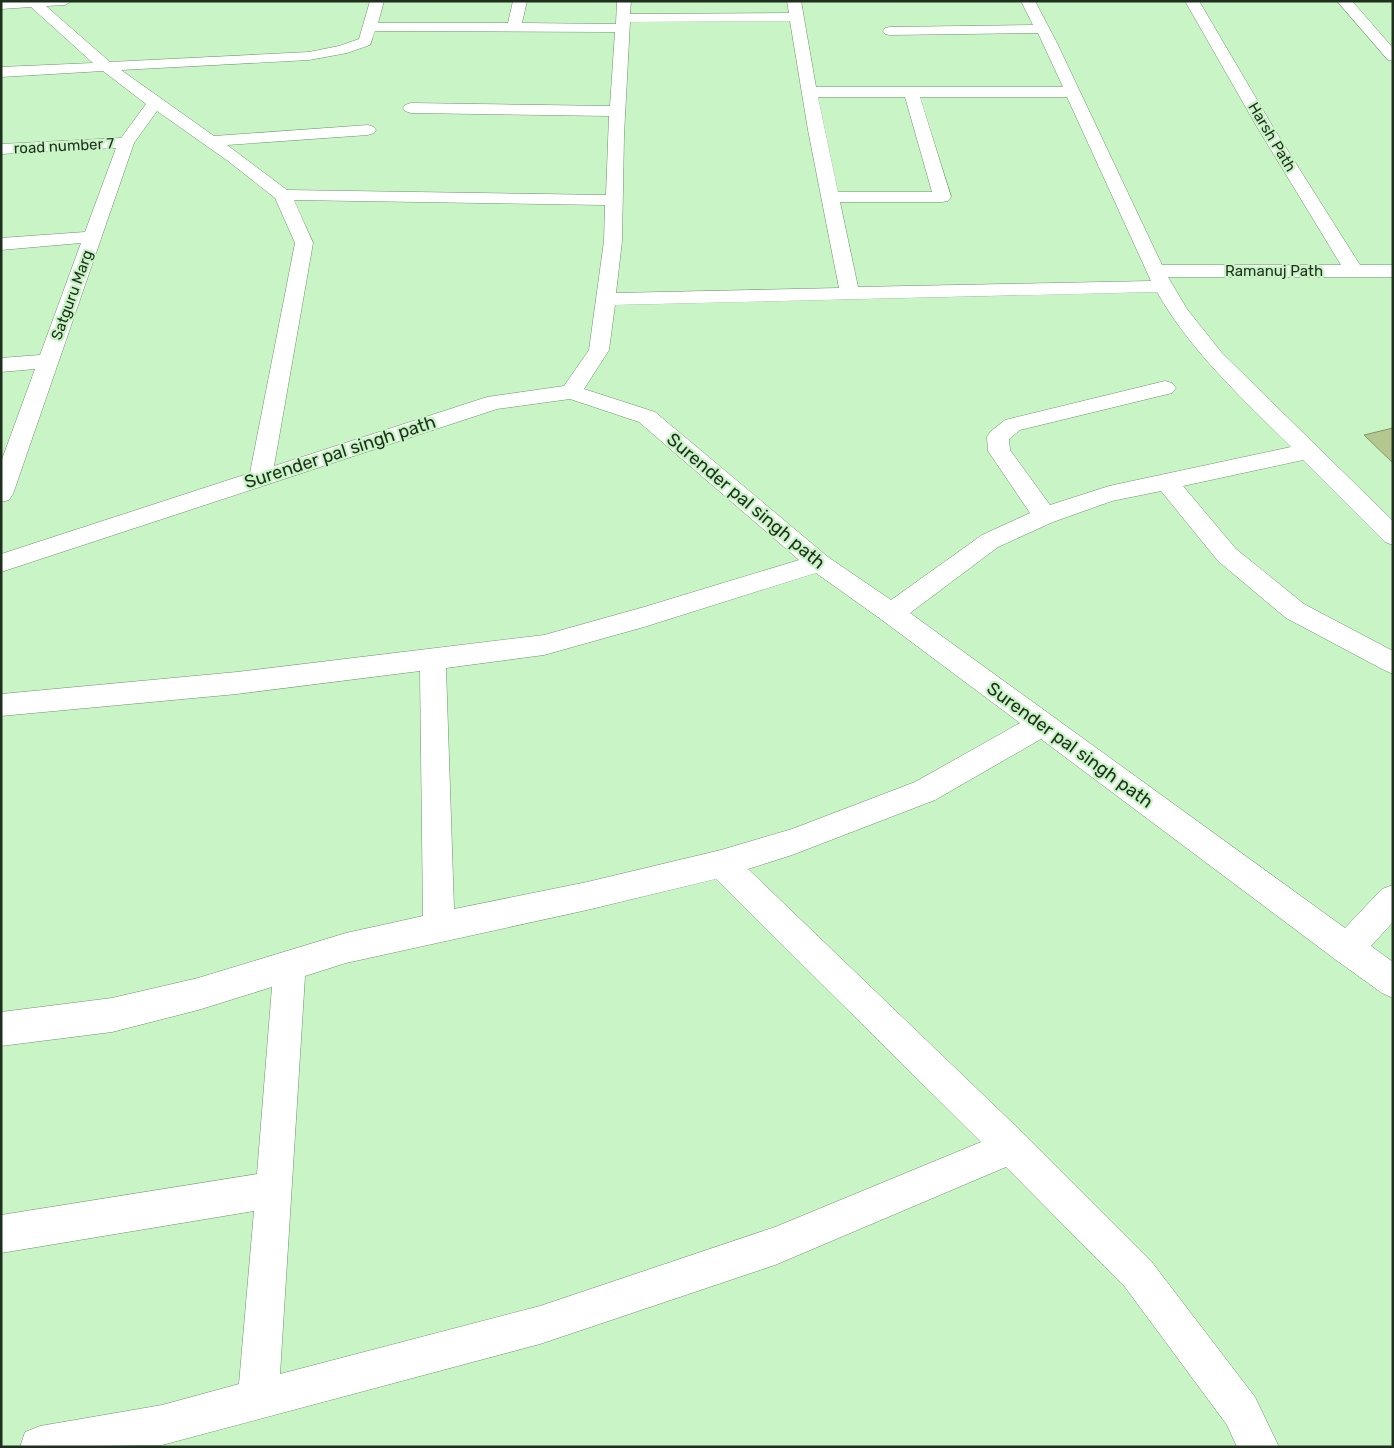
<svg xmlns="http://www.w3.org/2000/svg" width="1394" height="1448" viewBox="0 0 1394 1448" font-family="Rubik,sans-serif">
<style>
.building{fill:#b5c790;stroke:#859762}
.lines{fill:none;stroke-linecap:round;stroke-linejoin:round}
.minor-casing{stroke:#6c9469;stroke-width:1}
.minor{fill:#fff;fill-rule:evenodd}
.labels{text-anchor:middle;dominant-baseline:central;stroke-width:4.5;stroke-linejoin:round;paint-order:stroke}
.far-street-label{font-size:15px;fill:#1e2f1d;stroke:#c9f4c6}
.street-label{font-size:18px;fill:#1e2f1d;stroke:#c9f4c6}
</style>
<rect width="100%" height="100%" fill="#c9f4c6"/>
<!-- building -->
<path class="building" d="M1393 428V463L1364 435Z"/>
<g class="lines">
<!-- minor casing -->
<g class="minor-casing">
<path id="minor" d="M1 1H72L65 5 46 6 110 62 309 52 339 46 359 39 370 1H384L378 23H508L513 1H527L522 23 616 24 617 1H631L630 14 789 13 787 1H801L816 87H1063L1038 33 890 35 885 34 883 31 885 28 890 27 1033 25 1021 1H1035L1057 43 1162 265H1341L1257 127 1185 1H1199L1273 127 1360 265H1393V277H1168L1187 309 1222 353 1393 521V545L1385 542 1303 460 1183 486 1236 549 1304 604 1393 651V674L1384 670 1286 618 1218 561 1161 491 1112 501 1053 522 998 547 910 613 1345 928 1382 889 1393 885V922L1371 946 1393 962V998L1382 993 1336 960 1041 739 935 800 792 855 748 869 1024 1134 1151 1261 1255 1397 1279 1447H1237L1227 1425 1125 1287 1006 1167 775 1265 540 1344 162 1445 20 1447 25 1432 40 1426 162 1405 239 1384 254 1211 1 1253V1215L257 1174 272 987 198 1010 112 1032 1 1046V1012L112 998 198 978 346 933 423 916 420 671 237 694 1 716V694L237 672 544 635 644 607 799 560 639 422 570 399 497 409 1 572V554L250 473 295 243 275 198 228 161 157 111 134 143 13 494 9 500 1 502V462L35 369 1 372V358L40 355 81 243 1 250V238L85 232 116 148 1 154V144L121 138 146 104 103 71 1 77V67L93 63 31 7 1 9ZM790 21 808 130 839 288 616 293 622 241 624 135 630 22ZM375 31 615 32 610 106 411 103 405 105 403 108 405 111 411 113 609 116 606 195 287 190 227 145 368 135 374 133 376 130 374 127 368 125 214 136 121 70 309 60 347 53 370 45ZM818 97H905L932 192H838ZM920 97H1067L1151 281 858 287 840 202H942L948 201 951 197ZM294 200 605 205 604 241 589 350 564 386 487 397 274 466 313 243ZM1157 292C1191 352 1243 399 1291 447L1109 486 1050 505 1010 450 1009 439 1020 430 1172 393 1176 388 1172 383 1165 381 1005 420 990 432 987 437 988 451 1030 513 982 535 891 600 828 557 655 412 584 389 609 350 615 305ZM816 573 882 620 1020 723 915 782 792 829 721 850 587 882 454 909 446 668 544 655 644 627ZM716 879 981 1142 775 1227 540 1306 280 1374 305 976 346 963 587 910Z
M1337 1H1352L1393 48V61L1388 60Z"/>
</g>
<!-- minor -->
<use href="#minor" class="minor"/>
</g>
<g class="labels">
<!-- far-street labels -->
<g class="far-street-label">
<text transform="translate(1272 137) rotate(59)">Harsh Path</text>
<text transform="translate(64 146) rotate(-3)">road number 7</text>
<text x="1274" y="271">Ramanuj Path</text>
<text transform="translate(72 295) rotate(-70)">Satguru Marg</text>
</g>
<!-- street labels -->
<g class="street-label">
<text transform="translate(340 452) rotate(-18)">Surender pal singh path</text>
<text transform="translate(746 501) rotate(40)">Surender pal singh path</text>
<text transform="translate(1070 745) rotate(36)">Surender pal singh path</text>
</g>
</g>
<!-- border -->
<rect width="1394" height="1448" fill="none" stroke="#1e2f1d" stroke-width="5"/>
</svg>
